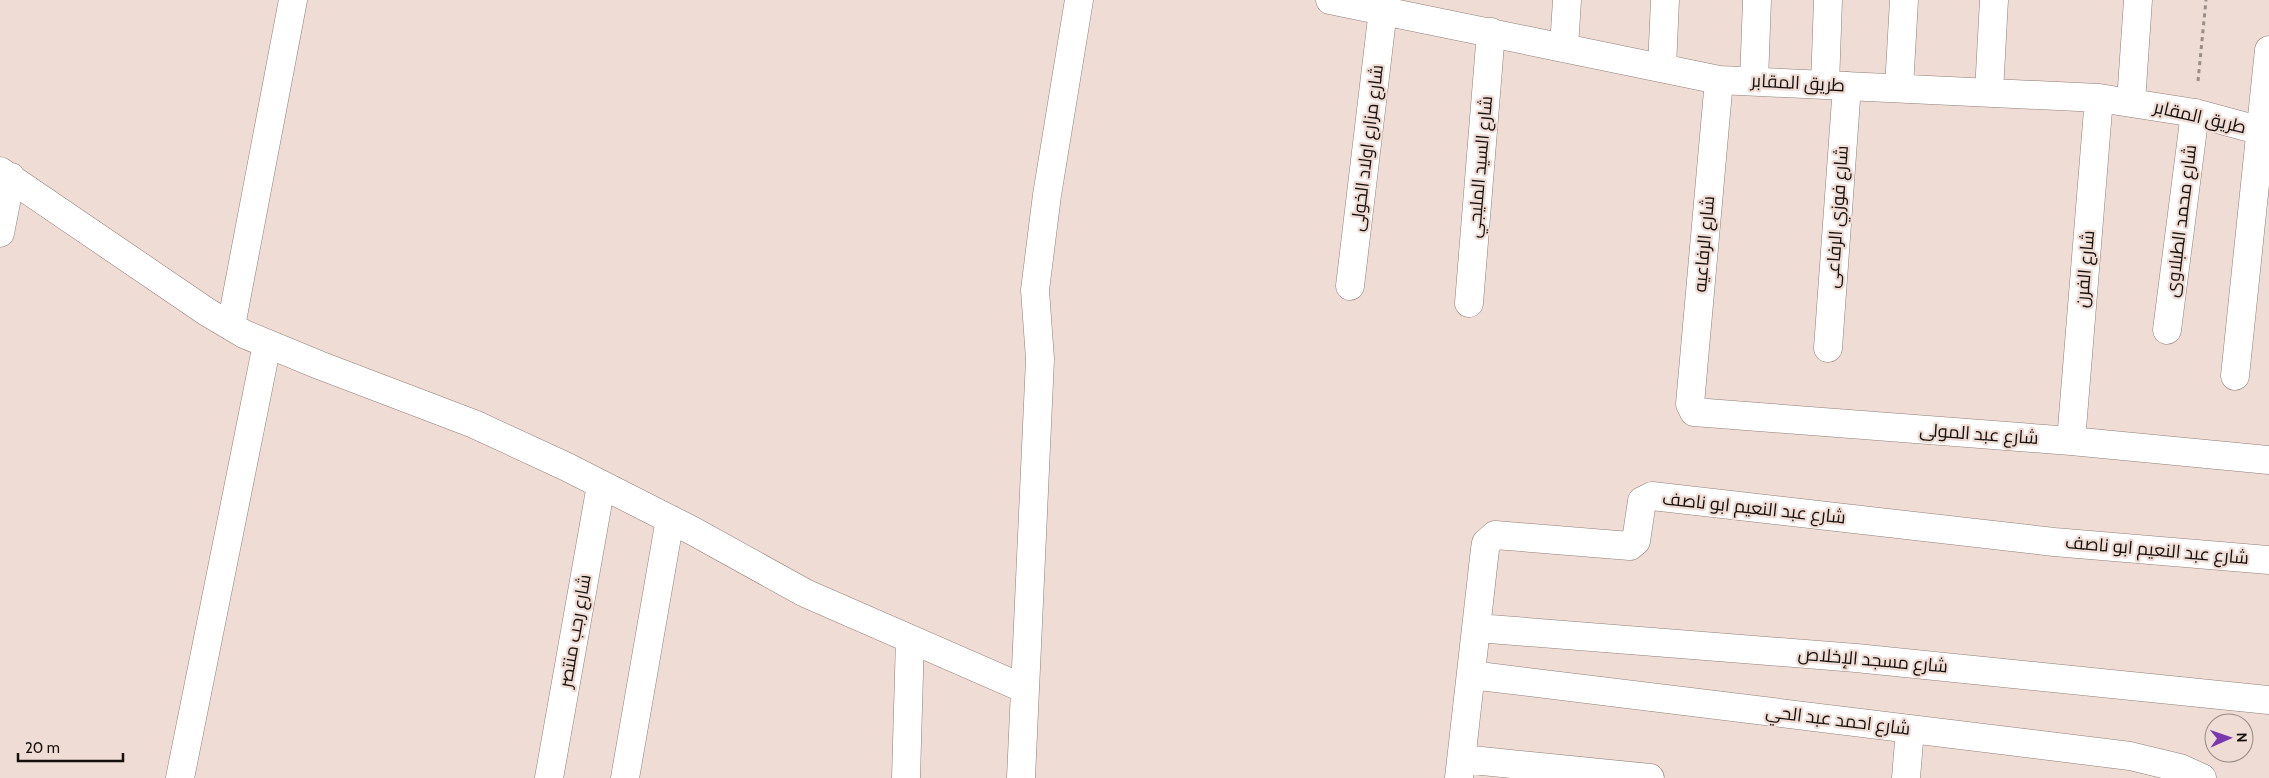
<svg xmlns="http://www.w3.org/2000/svg" width="2269" height="778" viewBox="0 0 2269 778" font-family="Cabin,Cairo,sans-serif">
<style>
.lines{fill:none;stroke-linecap:round;stroke-linejoin:round}
.minor-casing{stroke:#8f7e77;stroke-width:29}
.path{stroke:#9a8c87;stroke-width:3;stroke-dasharray:4 4;stroke-linecap:butt}
.minor{stroke:#fff;stroke-width:28}
.labels{text-anchor:middle;dominant-baseline:central;stroke-width:4.5;stroke-linejoin:round;paint-order:stroke}
.street-label{font-size:18px;fill:#16100d;stroke:#efdcd5}
</style>
<rect width="100%" height="100%" fill="#efdcd5"/>
<g class="lines">
<!-- minor casing -->
<g class="minor-casing">
<path id="minor" d="M1330 0 1719 80 2099 98 2195 113 2269 133
M1564 47 1567 0
M1662 67 1665 0
M1719 80 1690 404 1694 412 2071 441 2269 460
M1754 81 1757 0
M1825 85 1828 0
M1899 88 1904 0
M1989 92 1994 0
M2131 102 2138 0
M0 171 207 312 244 334 319 365 474 424 567 467 693 531 805 593 1025 689
M0 233 11 177
M1350 286 1383 10
M1469 303 1491 32
M231 326 293 0
M2167 330 2195 113
M1828 348 1847 86
M2235 376 2269 50
M2071 441 2099 98
M1477 628 1856 658 2269 700
M1471 675 2130 756 2180 768 2202 778
M1462 759 1650 778
M180 778 267 344
M549 778 601 485
M625 778 670 519
M906 778 910 639
M1021 778 1040 359 1035 290 1047 195 1079 0
M1459 778 1485 549 1486 543 1495 535 1630 546 1636 541 1642 501 1652 496 2054 542 2269 560
M1906 778 1910 729"/>
</g>
<!-- path -->
<path class="path" d="M2198 81 2206 0"/>
<!-- minor -->
<use href="#minor" class="minor"/>
</g>
<g class="labels">
<!-- street labels -->
<g class="street-label">
<text transform="translate(1798 83) rotate(3)">طريق المقابر</text>
<text transform="translate(2200 117) rotate(13)">طريق المقابر</text>
<text transform="translate(1367 148) rotate(-83)">شارع مزارع اولاد الخولى</text>
<text transform="translate(1480 167) rotate(-85)">شارع السيد المليجي</text>
<text transform="translate(1837 217) rotate(-86)">شارع فوزي الرفاعى</text>
<text transform="translate(2181 221) rotate(-83)">شارع محمد الطبلاوى</text>
<text transform="translate(1704 244) rotate(-85)">شارع الرفاعيه</text>
<text transform="translate(2085 269) rotate(-85)">شارع الفرن</text>
<text transform="translate(1979 434) rotate(4)">شارع عبد المولى</text>
<text transform="translate(1754 508) rotate(6)">شارع عبد النعيم ابو ناصف</text>
<text transform="translate(2157 550) rotate(5)">شارع عبد النعيم ابو ناصف</text>
<text transform="translate(575 631) rotate(-80)">شارع رجب منتصر</text>
<text transform="translate(1873 660) rotate(5)">شارع مسجد الإخلاص</text>
<text transform="translate(1838 720) rotate(7)">شارع احمد عبد الحي</text>
</g>
</g>
<!-- north arrow -->
<g transform="translate(2229 738) rotate(88)"><circle r="24" fill="#efdcd5" stroke="#988a85"/>
<path d="M0-4L9 19L0 12L-9 19Z" fill="#7938ad"/>
<text y="-8" font-size="14" font-weight="bold" text-anchor="middle" fill="#16100d">N</text>
</g>
<!-- scale -->
<path d="M18 753v8h105v-8" fill="none" stroke="#16100d" stroke-width="2.5"/>
<text x="25" y="753" font-size="15" fill="#16100d" stroke="#efdcd5" stroke-width="4" paint-order="stroke">20 m</text>
</svg>
